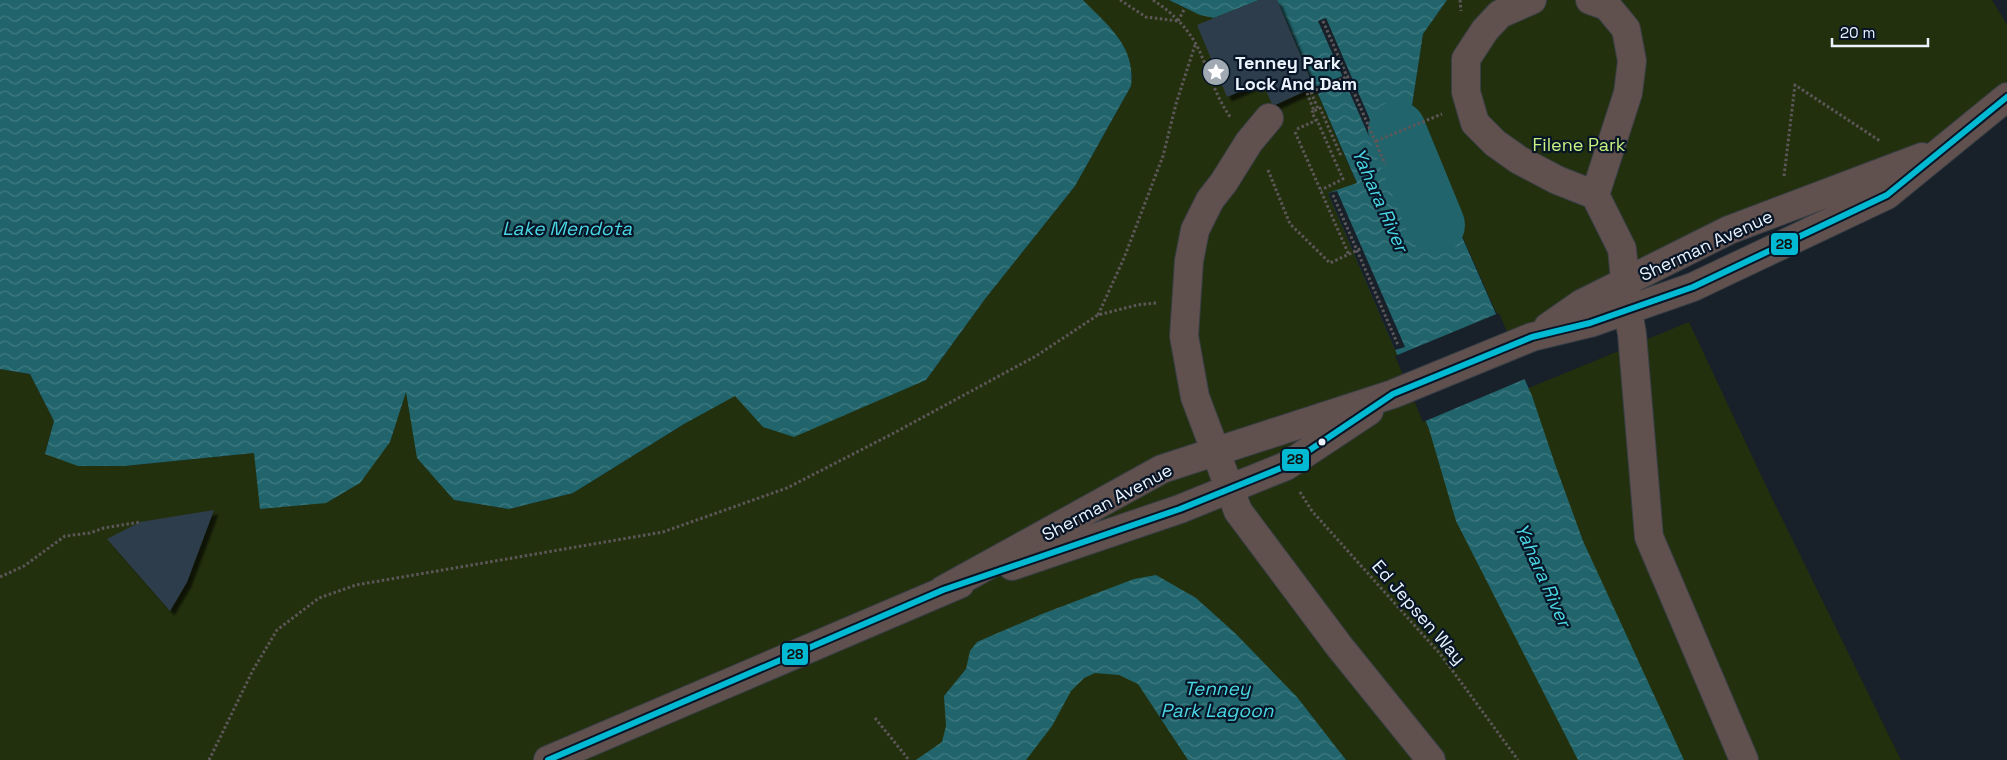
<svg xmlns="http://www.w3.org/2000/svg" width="2007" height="760" viewBox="0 0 2007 760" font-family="'Space Grotesk',sans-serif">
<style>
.park{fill:#23300d}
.water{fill:url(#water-waves)}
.pier{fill:#182029}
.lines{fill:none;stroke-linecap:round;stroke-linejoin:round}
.river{stroke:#21646b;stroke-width:58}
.building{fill:#2e3d4b;filter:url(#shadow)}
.minor-casing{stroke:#373e45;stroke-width:30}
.path{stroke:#5d5759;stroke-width:3;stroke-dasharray:2.5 2.5;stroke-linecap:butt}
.minor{stroke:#60504e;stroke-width:28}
.path-bridge{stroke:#5d5759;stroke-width:3;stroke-dasharray:2.5 2.5;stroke-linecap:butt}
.bus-1-casing{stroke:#071526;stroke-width:10}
.bus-1{stroke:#00bad3;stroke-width:6}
.bus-dot{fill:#ebf3fd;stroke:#071526;stroke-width:2}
.labels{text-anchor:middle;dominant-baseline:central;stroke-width:4.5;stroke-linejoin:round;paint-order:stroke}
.poi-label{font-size:18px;font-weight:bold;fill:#ebf3fd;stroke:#071526;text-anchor:start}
.park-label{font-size:18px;fill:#c7f180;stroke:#071526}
.street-label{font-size:18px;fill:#ebf3fd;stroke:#071526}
.water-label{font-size:19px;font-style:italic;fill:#4ad6e3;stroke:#071526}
.line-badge{stroke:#071526;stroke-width:2}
.pale-badge-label{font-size:14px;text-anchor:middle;font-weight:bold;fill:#111}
</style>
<defs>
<pattern id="water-waves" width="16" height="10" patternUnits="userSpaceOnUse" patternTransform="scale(1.25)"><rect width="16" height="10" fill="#21646b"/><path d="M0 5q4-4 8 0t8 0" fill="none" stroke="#417b81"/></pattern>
<filter id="shadow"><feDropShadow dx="4.5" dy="4.5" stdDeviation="1" flood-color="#0009"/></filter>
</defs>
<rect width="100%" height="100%" fill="#182029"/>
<!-- park -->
<path class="park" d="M1083 0H1169L1185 8 1214 18 1259 0H1277L1357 184 1329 193 1429 429 1689 322 1767 488 1901 760H0V369L30 374 54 421 45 454 124 466 254 453 261 509 390 442 406 390 454 500 509 509 573 493 684 424 735 395 763 427 926 380 985 299 1075 186 1131 86 1132 74Z
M1447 0H1992L2007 25V97L1944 148 1729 230 1513 350 1410 119 1423 34Z"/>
<!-- water -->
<path class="water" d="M0 0H1083C1108 26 1136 46 1131 86L1075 186 985 299 926 380 794 437 763 427 735 396 684 424 573 493 509 509 454 500 417 458 406 392 390 442 360 483 326 503 260 509 254 453 124 466H78L45 454 54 421 30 374 0 369Z
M1169 0H1259L1214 18 1200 15Z
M1277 0H1447L1423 34 1411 112 1412 124 1378 138 1326 18 1318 21 1383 168 1389 165 1380 144 1394 138 1402 154 1407 152 1401 136 1415 130 1532 396 1555 464 1583 541 1684 760H1578L1456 521 1429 429 1328 193 1357 183Z
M1156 575 1196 598 1235 633 1297 697 1346 760H1188L1138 684 1119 675 1095 673 1084 678 1071 691 1052 726 1026 760H916L942 742 946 726 944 696 966 669 970 651 977 642 1042 614 1134 579Z"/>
<!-- pier -->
<path class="pier" d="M1345 75 1347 82 1315 95 1312 88Z
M1414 121 1413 126 1379 141 1377 137Z
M1337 191 1362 248 1405 347 1395 350 1328 193Z
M1499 313 1527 378 1423 422 1395 356Z"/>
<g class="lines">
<!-- river -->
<path class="river" d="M1397 130 1436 225"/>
</g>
<!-- building -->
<path class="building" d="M1259 0H1277L1314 87 1273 106 1262 82 1227 97 1197 25Z
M214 510 187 582 170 611 107 539 140 522Z"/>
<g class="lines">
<!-- minor casing -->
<g class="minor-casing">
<path id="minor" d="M1532 0 1500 14 1485 30 1466 59V92L1475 123 1495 143 1519 160 1557 180 1595 195 1628 93 1632 61 1626 29 1607 6 1590 0
M1269 118 1249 142 1224 182 1210 200 1195 230 1189 261 1184 336 1195 397 1238 511 1339 646 1431 760
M1595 195 1622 249 1628 311 1632 334 1649 537 1744 760
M1548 327 1581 304 1729 230 1922 157
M1012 566 1180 509 1286 466 1369 411
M943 590 1162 469 1393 394 1532 337 1590 323 1693 287 1887 195 2007 97
M548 760 960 584"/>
</g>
<!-- path -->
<path class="path" d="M1120 0 1146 17 1178 21
M1153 0C1171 12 1185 25 1196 44 1209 69 1214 95 1231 118
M1460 0 1461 11
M1178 21 1185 8
M1323 21 1385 164
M1311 92 1318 109
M1307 93 1314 111 1320 108 1341 156
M1314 111 1312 112 1316 121
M1297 129 1317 120 1343 179 1321 190
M1295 132 1349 255
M1376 141 1442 114
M1268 170 1290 224 1330 263 1362 248
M1784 176 1795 85 1880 141
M1333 195 1398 345
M1098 315 1124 258 1163 156 1176 104 1195 45
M1300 492 1312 511 1441 655 1518 760
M0 577 24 566 65 536 90 533 104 528 140 522
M875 718 909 760
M209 760 253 670 277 630 319 598 356 585 663 532 787 488 892 434 1036 356 1098 315 1137 305 1156 303"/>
<!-- minor -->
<use href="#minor" class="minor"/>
<!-- path-bridge -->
<path class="path-bridge" d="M1311 92 1349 76"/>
<!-- bus-1 casing -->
<g class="bus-1-casing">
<path id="bus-1" d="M548 760 943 590 1180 509 1286 466 1393 394 1532 337 1590 323 1693 287 1887 195 2007 97"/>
</g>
<!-- bus-1 -->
<use href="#bus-1" class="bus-1"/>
</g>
<!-- icons -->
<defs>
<g id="sight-disc" transform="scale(1.4375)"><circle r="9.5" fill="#a1a9b3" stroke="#071526"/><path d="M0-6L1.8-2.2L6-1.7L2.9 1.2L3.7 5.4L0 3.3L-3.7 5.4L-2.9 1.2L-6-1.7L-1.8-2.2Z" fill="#fff"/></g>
</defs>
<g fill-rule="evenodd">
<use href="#sight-disc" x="1216" y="72"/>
</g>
<!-- markers -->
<circle class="bus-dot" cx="1322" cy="442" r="4.5"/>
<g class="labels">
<!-- poi labels -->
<g class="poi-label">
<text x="1235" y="62">Tenney Park<tspan x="1235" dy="21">Lock And Dam</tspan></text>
</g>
<!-- park labels -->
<g class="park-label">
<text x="1579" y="144">Filene Park</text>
</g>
<!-- street labels -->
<g class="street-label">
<text transform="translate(1706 245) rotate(-25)">Sherman Avenue</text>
<text transform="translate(1107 502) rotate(-28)">Sherman Avenue</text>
<text transform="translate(1419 612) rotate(49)">Ed Jepsen Way</text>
</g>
<!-- water labels -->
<g class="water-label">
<text transform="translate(1380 200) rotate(66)">Yahara River</text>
<text x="567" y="228">Lake Mendota</text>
<text transform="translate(1543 575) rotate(66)">Yahara River</text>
<text x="1217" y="688">Tenney<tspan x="1217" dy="22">Park Lagoon</tspan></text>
</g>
</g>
<g class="line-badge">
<rect x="1770" y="232" width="29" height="24" rx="5" fill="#00bad3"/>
<rect x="1281" y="448" width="29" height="24" rx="5" fill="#00bad3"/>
<rect x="781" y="642" width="28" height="24" rx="5" fill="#00bad3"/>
</g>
<g class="pale-badge-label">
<text x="1784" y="249">28</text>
<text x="1295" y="464">28</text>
<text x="795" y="659">28</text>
</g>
<!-- scale -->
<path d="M1832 38v8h96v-8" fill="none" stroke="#ebf3fd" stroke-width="2.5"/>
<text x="1840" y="38" font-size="15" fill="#ebf3fd" stroke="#071526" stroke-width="4" paint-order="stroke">20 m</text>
</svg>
